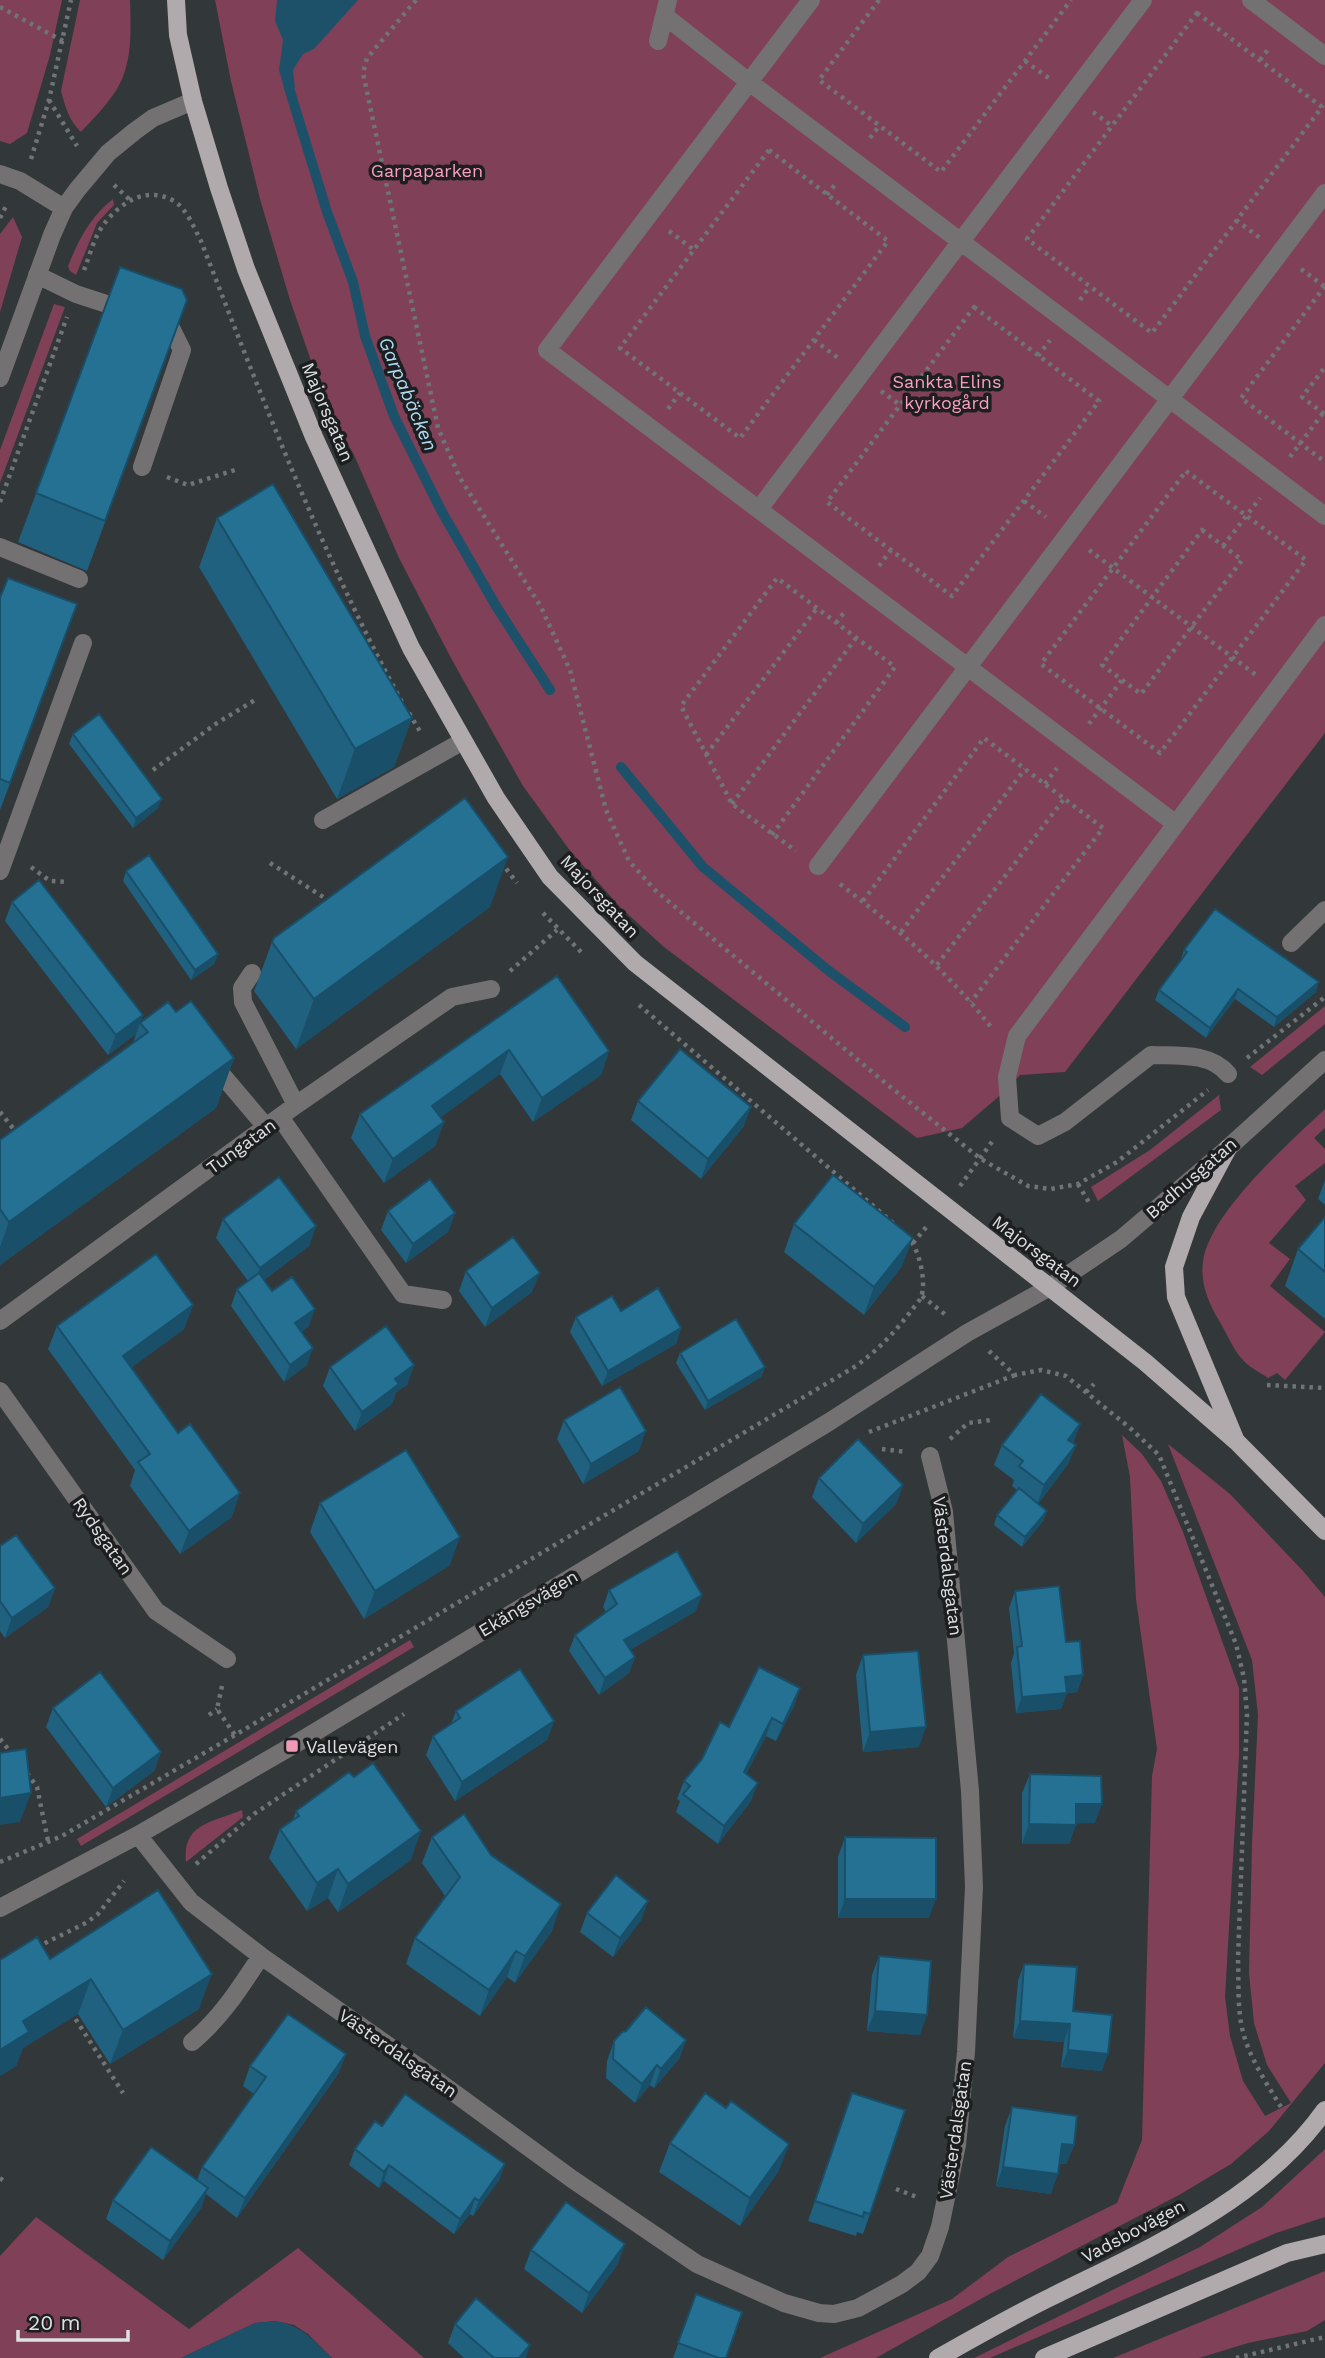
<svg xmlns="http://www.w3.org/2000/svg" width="1325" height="2358" viewBox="0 0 1325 2358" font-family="'Work Sans',sans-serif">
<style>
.green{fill:#804057}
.water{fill:#1d516a}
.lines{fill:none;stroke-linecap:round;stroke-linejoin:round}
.stream{stroke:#1d516a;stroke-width:10}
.path{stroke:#707477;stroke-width:4.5;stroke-dasharray:3.5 5;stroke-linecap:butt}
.minor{stroke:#747172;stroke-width:18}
.major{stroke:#b0aaac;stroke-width:18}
.wall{fill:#1f617f}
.shaded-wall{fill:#194f68}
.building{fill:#247194;stroke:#194f68;stroke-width:2}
.poi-dot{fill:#f09ab7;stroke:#1c1e20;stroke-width:2.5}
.labels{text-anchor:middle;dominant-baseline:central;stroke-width:7;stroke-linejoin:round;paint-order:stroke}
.park-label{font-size:18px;fill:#fb9fbe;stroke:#1c1e20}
.street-label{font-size:18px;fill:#dde0e2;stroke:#1c1e20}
.poi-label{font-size:18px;fill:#dde0e2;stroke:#1c1e20;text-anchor:start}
.water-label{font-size:19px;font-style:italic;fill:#afdbf4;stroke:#1c1e20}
</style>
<rect width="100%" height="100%" fill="#32373a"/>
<!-- green -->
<path class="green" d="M0 0H62L50 55 27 133 10 144 0 141Z
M80 0H130C131 32 133 68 113 95 104 108 92 120 81 132 69 121 65 106 61 91Z
M215 0H1325V733L1065 1072 1020 1075 1004 1092 962 1128 917 1138 664 947 621 908 571 852 523 786 452 660 399 558 354 455 327 407 290 300 260 199 231 81Z
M113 199 114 205 97 223 76 275 70 271 68 266C79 239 90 217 113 199Z
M13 217 22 237 0 312V234Z
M54 304 65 307 0 483V450Z
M1325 1006V1024L1262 1075 1250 1067Z
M1219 1095 1221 1110 1098 1201 1091 1187 1150 1150Z
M1325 1109V1128L1314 1138 1325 1149V1163L1295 1186 1306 1200 1269 1243 1290 1259 1270 1286 1325 1332 1285 1380 1277 1373 1268 1378C1260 1372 1248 1367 1242 1359 1233 1349 1227 1334 1220 1322 1209 1304 1200 1284 1203 1262 1209 1213 1290 1142 1325 1109Z
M1122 1435 1142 1454 1161 1481 1183 1532 1239 1688V1755L1225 1997 1230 2036 1243 2081 1265 2116 1291 2103 1267 2065 1254 2023 1249 1973 1252 1844 1258 1715 1252 1660 1168 1444 1230 1494 1303 1571 1325 1597V2063L1269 2131 1231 2164 1179 2195 986 2296 876 2358H820L952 2299 1008 2257 1117 2203 1142 2140 1152 1776 1157 1749 1136 1599 1130 1477Z
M410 1640 414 1647 81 1846 77 1839Z
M242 1810 243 1817 186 1862C182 1824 212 1822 242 1810Z
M1325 2149V2217L1276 2233 990 2358H974L1200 2247 1262 2207Z
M36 2217 189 2329 298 2248 424 2358H332L308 2334 294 2325 275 2321 255 2323 181 2358H0V2256Z
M1325 2271V2320L1307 2331 1248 2343 1199 2358H1113Z"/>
<!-- water -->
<path class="water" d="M277 0H358L314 49 303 54 293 70 295 88H284L279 70 283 40 275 21Z
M275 2321C303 2326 312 2339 332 2358H181L255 2323Z"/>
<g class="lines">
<!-- stream -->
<path class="stream" d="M289 88 327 212 353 282 365 336 394 416 442 512 496 606 550 690
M621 767 703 867 829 971 905 1027"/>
<!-- path -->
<path class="path" d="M416 0 367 58 363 73 438 428 460 478 541 607 570 670 606 810 629 861 656 891 889 1086 981 1159 1028 1186 1051 1189 1078 1184 1117 1162 1208 1090
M879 0 819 80 941 172 1071 0
M0 7 63 41
M1197 13 1322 107 1152 333 1027 239Z
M1260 60 1270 47
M1025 61 1050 79
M49 100 77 146
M1093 112 1112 126
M870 138 880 125
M769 150 888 241 740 438 620 348Z
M31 159 49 100 71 0
M114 185 129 199
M827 195 837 182
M0 218 7 204
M1236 220 1260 238
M669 231 694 250
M1301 269 1324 286
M84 270C90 255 94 237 104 224 120 203 146 185 174 201 187 209 194 228 201 241 262 398 323 558 404 706
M1325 286 1241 398 1325 462
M1080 300 1090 286
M974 307 1099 401 952 596 827 502Z
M814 340 838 358
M1038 356 1050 340
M881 391 900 405
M668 409 680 393
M1324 414 1302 397 1325 367
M1290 457 1323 413
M1186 471 1306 560 1160 753 1041 664Z
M167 477 188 485 235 470
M1024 501 1046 517
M0 502 67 317
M1202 530 1242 560 1141 694 1102 665Z
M1223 546 1260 498
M1089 550 1256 675
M879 566 891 550
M836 623 846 610
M409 713 421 733
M1089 724 1122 680
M706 755 817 608
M153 770 217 723 255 700
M1045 784 1057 768
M732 804 856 638
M772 835 895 667 777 578 681 706 732 804 796 851
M501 862 517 883
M270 863 331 902
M31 867 50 881 67 882
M840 884C896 927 947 971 991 1027
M863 901 984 738 1103 828 971 1002
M543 913 581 952
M901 932 1025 769
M937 965 1064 799
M510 971 557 930
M639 1005 893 1223
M1247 1058 1325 997
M0 1112 16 1132
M1078 1184 1090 1204
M960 1186 994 1139
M913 1243 928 1225
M922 1296 947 1316
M989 1351 1015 1375 1041 1370 1066 1376 1130 1428 1159 1455 1236 1644 1244 1678 1247 1714 1238 1959C1239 1983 1237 2009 1243 2032 1250 2059 1267 2084 1281 2107
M1267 1385 1325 1388
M1086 1392 1094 1384
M869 1432 1015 1375
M950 1439 968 1423 991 1420
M882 1449 906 1452
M222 1686 217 1709 235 1735
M209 1715 217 1709
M0 1739 13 1755
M27 1773 37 1787 48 1841
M0 1862 62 1836 235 1735 856 1366C878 1350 895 1332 911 1311 914 1307 919 1302 921 1297 927 1283 919 1249 909 1239
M196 1864 254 1814 404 1714
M37 1947 86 1923 98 1914 124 1881
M71 2012 123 2093
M0 2178 5 2182
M896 2189 917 2197
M1236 2358 1325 2337"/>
<!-- minor -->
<path class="minor" d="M811 0 547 350 1176 824
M1251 0 1325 56
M665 16 749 82 1325 516
M658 41 668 0
M0 174 20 181 64 208
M37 275 76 294 128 311
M0 378 52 235 64 208 77 190 108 153 135 131 153 118 193 101
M142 467 182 350 169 324 158 320
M759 509 1143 0
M0 547 79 579
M323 820 463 741
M818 866 1325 193
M0 871 83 643
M1291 943 1325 910
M252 973 242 988 243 1002 296 1105
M212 1063 267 1128
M1228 1074C1210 1052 1177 1056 1151 1055L1065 1122 1038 1136 1010 1118 1007 1077 1017 1036 1325 625
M280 1117 403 1294 443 1300
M0 1321 296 1105 452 997 491 989
M0 1391 156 1611 227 1659
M138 1835 191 1902 261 1956 420 2068 572 2179 697 2264 784 2303 819 2313 834 2314 858 2308 902 2284 918 2272 930 2256 940 2227 957 2145 966 2052 974 1887 970 1791 944 1512 930 1456
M0 1908 138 1835 292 1746 829 1422 967 1333 1050 1287 1121 1239 1228 1148 1325 1060
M192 2042C221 2018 240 1988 261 1956"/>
<!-- major -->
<path class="major" d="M176 0 178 35 193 101 219 188 246 269 314 437 411 648 496 798 550 877 635 963 1145 1362 1237 1442 1325 1531
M1228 1148 1191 1217 1174 1267 1176 1297 1235 1439
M938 2358C975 2337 1012 2316 1051 2297 1149 2248 1260 2202 1325 2110
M1044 2358 1287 2253 1325 2244"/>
</g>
<!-- wall -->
<path class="wall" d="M120 267 187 300 87 571 18 542Z
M217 518 412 718 394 767 337 799 199 567Z
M0 598 77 604 0 810Z
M73 734 158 808 133 828 69 744Z
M126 871 218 954 214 964 191 980 123 881Z
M12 902 143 1015 136 1034 108 1055 5 921Z
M490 907 296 1049 254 991 272 942Z
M1184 950 1316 992 1274 1027 1235 999 1206 1038 1155 1000 1159 990 1181 959Z
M557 976 609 1051 601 1075 533 1122 500 1074 441 1117 444 1122 435 1146 384 1183 351 1138 360 1114Z
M140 1023 234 1058 216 1108 0 1265V1140L133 1043Z
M638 1101 744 1126 701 1179 631 1120Z
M1325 1180V1205L1318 1199Z
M388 1211 455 1213 448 1232 406 1263 381 1230Z
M1325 1217V1319L1285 1286 1298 1249Z
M223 1219 316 1226 309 1246 264 1280 272 1291 309 1326 301 1332 307 1365 284 1382 231 1306 237 1289 248 1281 216 1238Z
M794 1224 902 1266 864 1315 784 1252Z
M466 1271 532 1292 485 1327 459 1291Z
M193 1305 184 1329 132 1367 232 1517 180 1554 130 1486 135 1470 48 1349 57 1326Z
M621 1311 681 1328 676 1344 602 1386 570 1332 576 1317Z
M680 1353 765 1367 761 1377 705 1410 676 1363Z
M414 1365 407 1385 396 1392 392 1404 355 1431 323 1386 330 1367Z
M564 1420 639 1451 583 1484 557 1439Z
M1080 1425 1073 1443 1076 1445 1068 1464 1038 1504 1047 1511 1043 1521 1022 1547 994 1525 997 1515 1017 1490 1012 1486 1014 1480 994 1465 1002 1445Z
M819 1478 903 1485 896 1504 856 1543 812 1497Z
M320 1503 450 1565 364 1619 310 1532Z
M0 1546 55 1588 48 1607 5 1638 0 1631Z
M609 1590 696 1611 630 1650 635 1657 629 1673 599 1695 569 1651 575 1635 606 1612 603 1607Z
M1015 1591 1066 1642 1083 1675 1077 1692 1067 1693 1061 1709 1016 1713 1011 1663 1014 1653 1009 1608Z
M863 1655 919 1747 863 1752 856 1675Z
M800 1688 794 1706 776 1741 766 1736 746 1774 751 1801 718 1844 676 1812 680 1801 677 1799 684 1781 729 1727Z
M53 1708 161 1752 154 1771 106 1807 46 1727Z
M456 1711 554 1721 547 1740 455 1801 426 1755 433 1736 451 1724Z
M1030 1774 1095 1823H1076L1069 1844H1022V1793Z
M296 1811 411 1860 338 1912 328 1898 307 1911 269 1858 280 1829 293 1820Z
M432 1837 491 1855 552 1931 515 1983 507 1977 480 2016 406 1964 415 1938 445 1896 422 1863Z
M845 1837 929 1918H838V1857Z
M648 1901 641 1920 613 1957 580 1932 587 1913Z
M879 1956 920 2035 867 2031 872 1975Z
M50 1959 199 2009 110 2064 78 2014 23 2048 16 2066 0 2076V1960Z
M1024 1964 1073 2011 1102 2071 1061 2067 1064 2042 1013 2038 1018 1981Z
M686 2040 679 2059 654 2088 650 2085 635 2103 606 2078 607 2061 614 2041Z
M346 2054 338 2074 237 2218 206 2194 201 2208 163 2260 106 2219 113 2200 197 2180 202 2167 254 2094 243 2086 250 2066Z
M852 2093 870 2214 863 2234 857 2232 856 2236 808 2221Z
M1012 2107 1074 2145 1066 2164H1059L1051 2194 996 2186 1005 2126Z
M726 2108 789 2144 778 2172 740 2226 659 2172 670 2143Z
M382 2126 505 2164 499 2180 473 2216 470 2214 454 2234 384 2181 379 2188 349 2165 355 2149Z
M531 2250 618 2264 582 2313 524 2269Z
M696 2294 726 2358H673Z
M455 2324 526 2358H464L448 2343Z"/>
<!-- shaded-wall -->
<path class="shaded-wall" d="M412 718 394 767 337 799 355 749Z
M162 799 158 808 133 828 136 818Z
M508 857 490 907 296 1049 314 999Z
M218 954 214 964 191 980 195 970Z
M1319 982 1316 992 1274 1027 1277 1017Z
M1238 989 1235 999 1206 1038 1210 1028Z
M143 1015 136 1034 108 1055 116 1035Z
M509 1050 500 1074 423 1130 432 1106Z
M609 1051 601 1075 533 1122 542 1098Z
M234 1058 216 1108 0 1265V1247L9 1222Z
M751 1107 744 1126 701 1179 708 1159Z
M444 1122 435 1146 384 1183 393 1159Z
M455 1213 448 1232 406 1263 413 1244Z
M316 1226 309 1246 253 1288 260 1268Z
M913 1238 902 1266 864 1315 874 1287Z
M540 1273 532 1292 485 1327 492 1308Z
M193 1305 184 1329 115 1380 123 1356Z
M315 1309 309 1326 289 1340 295 1323Z
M681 1328 676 1344 602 1386 608 1371Z
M313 1348 307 1365 284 1382 290 1365Z
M414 1365 407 1385 396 1392 392 1404 355 1431 362 1412 395 1379Z
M765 1367 761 1377 705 1410 708 1401Z
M1080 1424 1073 1444 1068 1440Z
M646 1431 639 1451 583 1484 591 1464Z
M1076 1445 1068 1464 1037 1505 1044 1485Z
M903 1485 896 1504 856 1543 863 1524Z
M240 1493 232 1517 180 1554 189 1531Z
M1047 1511 1043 1521 1022 1547 1025 1537Z
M460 1537 450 1565 364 1619 375 1591Z
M55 1588 48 1607 5 1638 12 1618Z
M702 1595 696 1611 618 1657 624 1640Z
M635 1657 629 1673 599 1695 605 1678Z
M1083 1675 1077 1692 1067 1693 1061 1709 1016 1713 1022 1697 1065 1677Z
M800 1688 794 1706 776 1741 783 1724Z
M772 1718 766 1736 738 1790 744 1772Z
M554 1721 547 1740 455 1801 462 1782Z
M926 1727 919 1747 863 1752 870 1732Z
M161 1752 154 1771 106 1807 113 1788Z
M758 1783 751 1801 718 1844 724 1826Z
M31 1793 20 1822 0 1825V1798Z
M1076 1804H1102L1095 1823 1069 1824Z
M1029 1824 1076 1825 1069 1844H1022Z
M421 1831 411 1860 338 1912 348 1884Z
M338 1869 328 1898 307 1911 317 1883Z
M845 1899H936L929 1918H838Z
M648 1901 641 1920 613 1957 620 1938Z
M561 1904 552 1931 515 1983 525 1956Z
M516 1951 507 1977 480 2016 489 1990Z
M212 1974 199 2009 110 2064 123 2030Z
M91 1979 78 2014 23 2048 16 2066 0 2076V2050L23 2021Z
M875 2011 927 2015 920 2035 867 2031Z
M1020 2021 1070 2024 1064 2042 1013 2038Z
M686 2040 679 2059 654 2088 661 2069Z
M1068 2050 1108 2054 1102 2071 1061 2067Z
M346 2054 338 2074 237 2218 245 2198Z
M657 2065 650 2085 635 2103 642 2084Z
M789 2144 778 2172 740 2226 750 2198Z
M1062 2144 1074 2145 1066 2164 1055 2163Z
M505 2164 499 2180 473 2216 479 2201Z
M389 2165 384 2181 379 2188 384 2172Z
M1003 2167 1058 2174 1051 2194 996 2186Z
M208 2188 201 2208 163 2260 170 2241Z
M475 2198 470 2214 454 2234 460 2219Z
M625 2244 618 2264 582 2313 589 2293Z
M530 2345 526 2358H519Z"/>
<!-- building -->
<path class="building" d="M120 267 182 289 187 300 105 521 36 493Z
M273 484 412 718 355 749 217 518Z
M8 578 77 604 10 783 0 779V598Z
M99 714 162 799 136 818 73 734Z
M465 798 508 857 314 999 272 942 274 938Z
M149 855 218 954 195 970 126 871Z
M39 880 143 1015 116 1035 12 902Z
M1215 909 1319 982 1277 1017 1238 989 1210 1028 1159 990 1187 952 1184 950Z
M557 976 609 1051 542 1098 509 1050 432 1106 444 1122 393 1159 360 1114Z
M191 1001 234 1058 9 1222 0 1209V1140L148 1032 140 1023 168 1002 176 1012Z
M680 1049 751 1107 708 1159 638 1101Z
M833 1175 913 1238 874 1287 794 1224Z
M279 1177 316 1226 260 1268 223 1219Z
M430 1179 455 1213 413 1244 388 1211Z
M1325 1217V1272L1298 1249Z
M513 1237 540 1273 492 1308 466 1271Z
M156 1254 193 1305 123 1356 178 1433 190 1424 240 1493 189 1531 138 1462 150 1454 57 1326Z
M259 1273 272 1291 292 1277 315 1309 295 1323 313 1348 290 1365 237 1289Z
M658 1288 681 1328 608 1371 576 1317 612 1296 621 1311Z
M736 1319 765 1367 708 1401 680 1353Z
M386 1326 414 1365 395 1379 399 1384 362 1412 330 1367Z
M620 1387 646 1431 591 1464 564 1420Z
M1041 1394 1080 1424 1068 1440 1076 1445 1044 1485 1019 1466 1023 1461 1002 1445Z
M858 1439 903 1485 863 1524 819 1478Z
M406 1450 460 1537 375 1591 320 1503Z
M1019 1488 1047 1511 1025 1537 997 1515Z
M16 1535 55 1588 12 1618 0 1601V1546Z
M677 1551 702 1595 624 1640 635 1657 605 1678 575 1635 617 1604 609 1590Z
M1059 1586 1066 1642 1080 1641 1083 1675 1065 1677 1067 1693 1022 1697 1017 1647 1022 1646 1015 1591Z
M918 1651 926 1727 870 1732 863 1655Z
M759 1667 800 1688 783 1724 772 1718 744 1772 758 1783 724 1826 683 1794 690 1786 684 1781 702 1759 720 1722 729 1727Z
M520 1669 554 1721 462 1782 433 1736 460 1718 456 1711Z
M100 1672 161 1752 113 1788 53 1708Z
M26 1749 31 1793 0 1798V1753Z
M373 1763 421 1831 348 1884 338 1869 317 1883 280 1829 299 1816 296 1811 349 1772 354 1777Z
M1030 1774 1101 1776 1102 1804H1076V1825L1029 1824Z
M464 1814 491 1855 561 1904 525 1956 516 1951 489 1990 415 1938 460 1877 432 1837Z
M845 1837 936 1838V1899H845Z
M616 1875 648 1901 620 1938 587 1913Z
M158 1890 212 1974 123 2030 91 1979 23 2021 29 2032 0 2050V1960L37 1937 50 1959Z
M879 1956 931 1961 927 2015 875 2011Z
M1024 1964 1077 1967 1073 2011 1112 2015 1108 2054 1068 2050 1070 2024 1020 2021Z
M646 2007 686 2040 661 2069 657 2065 642 2084 613 2059 614 2041 622 2032 626 2031Z
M288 2014 346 2054 245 2198 202 2167 266 2077 250 2066Z
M705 2093 726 2108 731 2101 789 2144 750 2198 670 2143Z
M852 2093 905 2110 870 2214 864 2212 863 2217 815 2201Z
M405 2094 505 2164 479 2201 475 2198 460 2219 389 2165 384 2172 355 2149 375 2121 382 2126Z
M1012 2107 1077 2116 1074 2145 1062 2144 1058 2174 1003 2167Z
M151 2147 208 2188 170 2241 113 2200Z
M566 2202 625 2244 589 2293 531 2250Z
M696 2294 742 2312 726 2358H719L678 2343Z
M476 2298 530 2345 519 2358H494L455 2324Z"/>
<!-- markers -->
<rect class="poi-dot" x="285" y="1739" width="14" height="14" rx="3.5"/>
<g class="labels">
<!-- park labels -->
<g class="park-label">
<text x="427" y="170">Garpaparken</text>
<text x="947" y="381">Sankta Elins<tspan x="947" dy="21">kyrkogård</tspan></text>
</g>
<!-- street labels -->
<g class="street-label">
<text transform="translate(328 412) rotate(67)">Majorsgatan</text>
<text transform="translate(600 896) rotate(47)">Majorsgatan</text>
<text transform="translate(241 1146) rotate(-36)">Tungatan</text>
<text transform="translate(1191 1178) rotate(-41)">Badhusgatan</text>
<text transform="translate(1037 1251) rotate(37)">Majorsgatan</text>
<text transform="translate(103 1536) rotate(55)">Rydsgatan</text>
<text transform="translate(948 1566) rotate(83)">Västerdalsgatan</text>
<text transform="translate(528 1603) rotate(-31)">Ekängsvägen</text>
<text transform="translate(398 2053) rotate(35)">Västerdalsgatan</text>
<text transform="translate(955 2130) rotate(-82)">Västerdalsgatan</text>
<text transform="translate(1133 2231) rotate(-28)">Vadsbovägen</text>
</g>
<!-- poi labels -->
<g class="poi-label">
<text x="306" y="1746">Vallevägen</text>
</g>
<!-- water labels -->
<g class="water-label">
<text transform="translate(408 394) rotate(67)">Garpabäcken</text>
</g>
</g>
<!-- scale -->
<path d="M18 2330v10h110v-10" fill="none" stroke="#dde0e2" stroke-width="3.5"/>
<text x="28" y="2330" font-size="21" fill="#dde0e2" stroke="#1c1e20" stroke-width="5" paint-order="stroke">20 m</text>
</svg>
